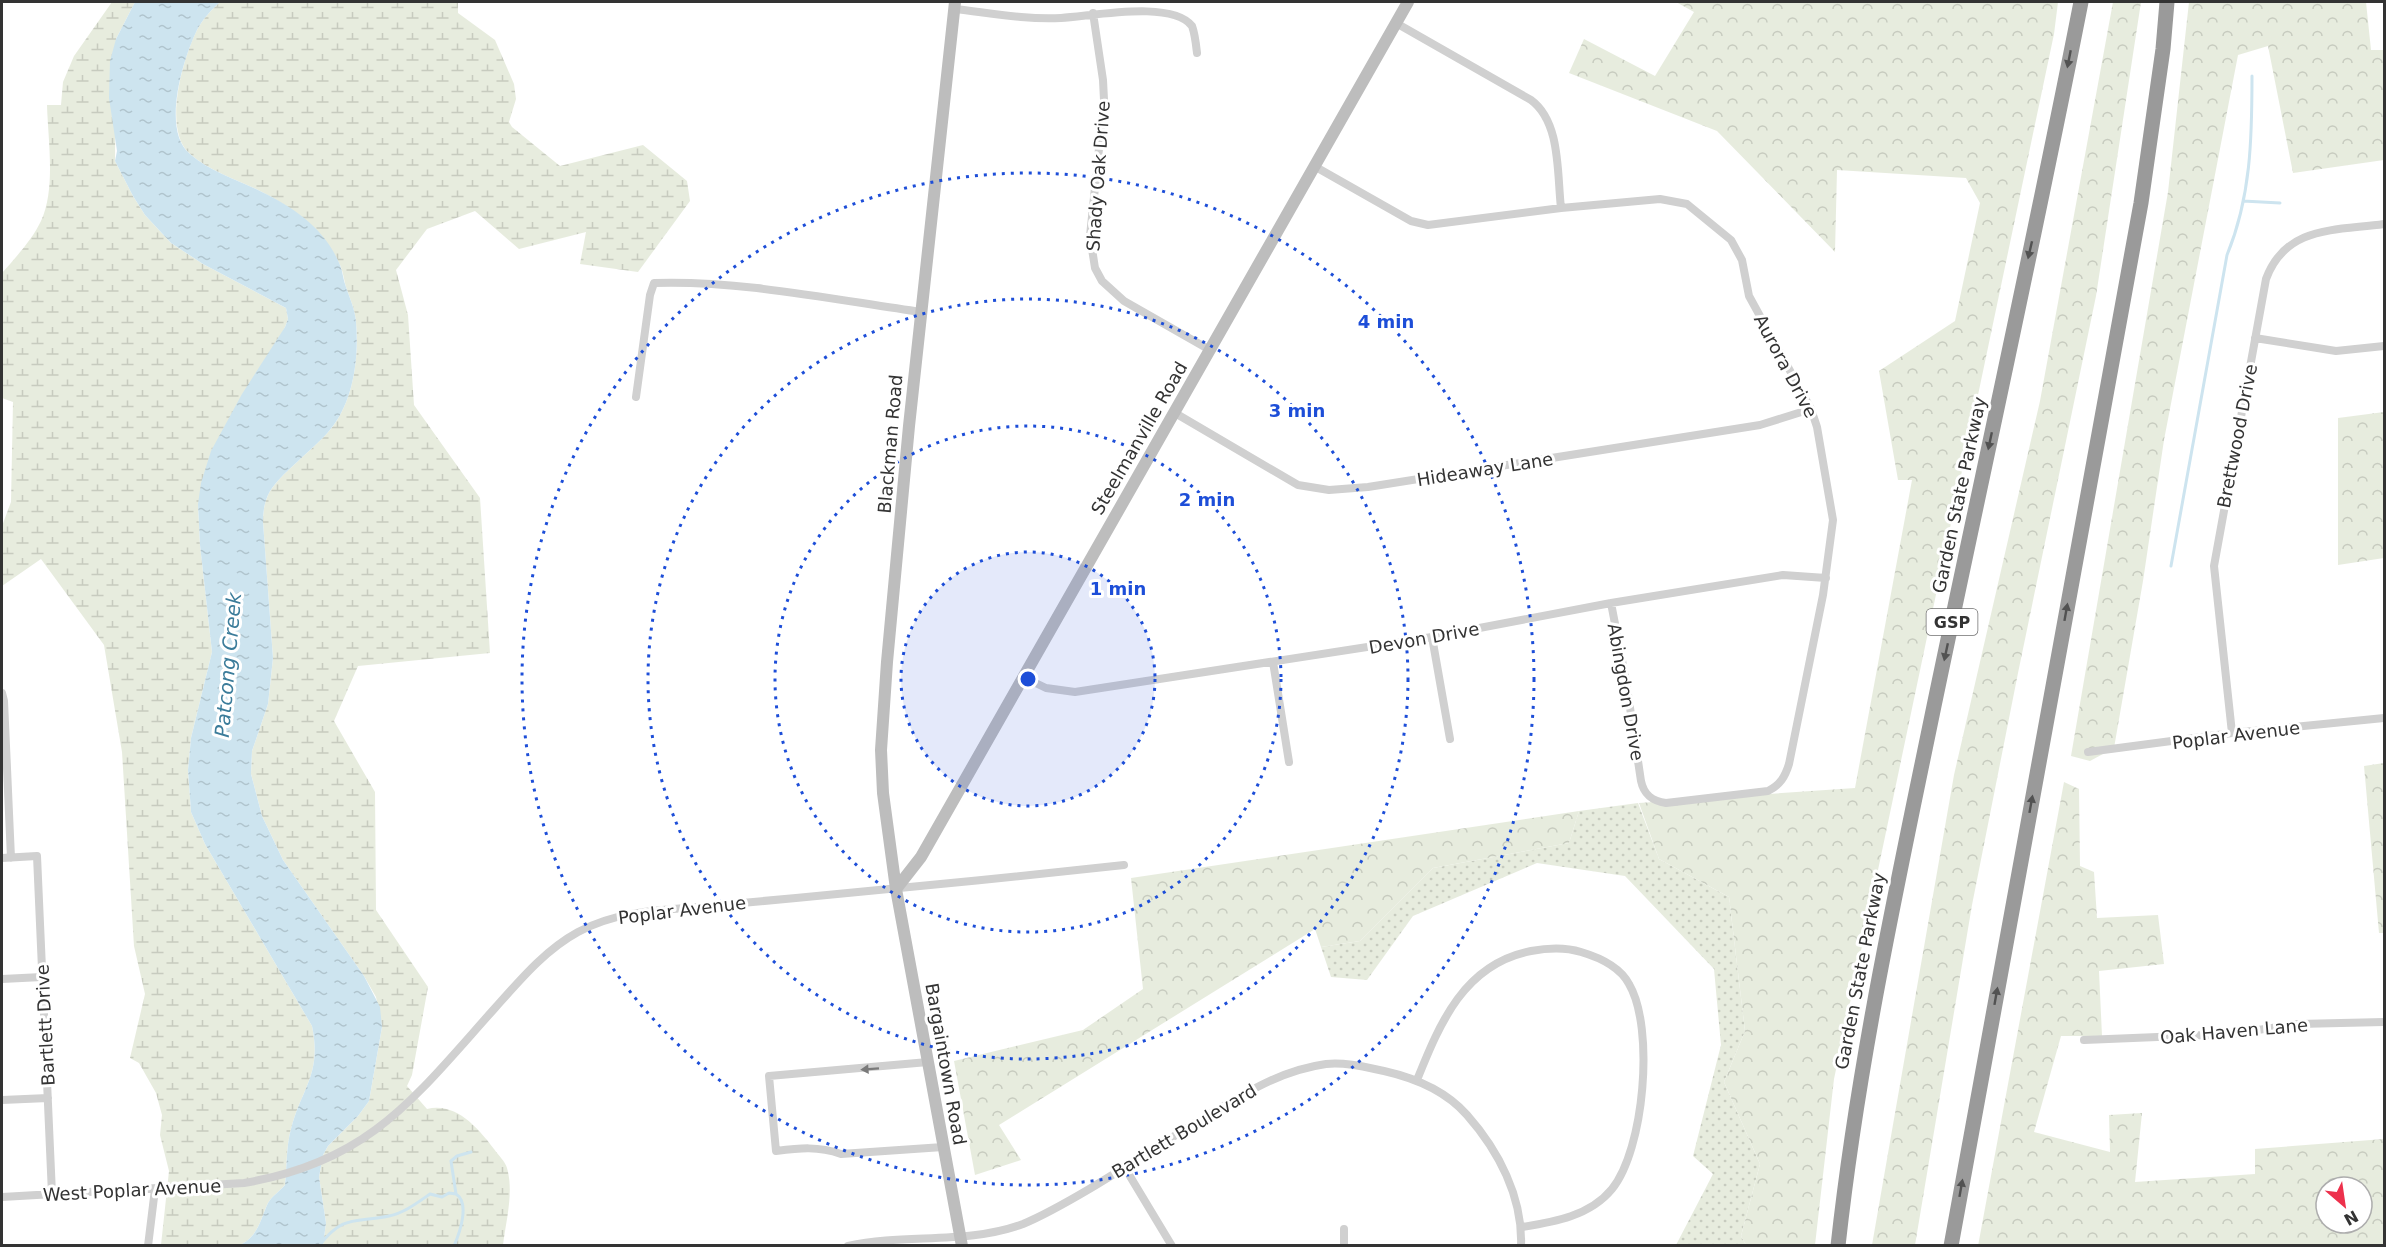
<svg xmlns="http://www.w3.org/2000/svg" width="2386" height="1247" viewBox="0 0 2386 1247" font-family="'DejaVu Sans',sans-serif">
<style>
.grass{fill:url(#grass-dots)}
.forest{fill:url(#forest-crowns);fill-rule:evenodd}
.wetland{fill:url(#wetland-marsh)}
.water{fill:url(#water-ripples)}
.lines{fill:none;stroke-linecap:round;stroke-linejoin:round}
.stream{stroke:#cde4ef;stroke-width:3}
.minor{stroke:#d0d0d0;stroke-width:8}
.secondary{stroke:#bdbdbd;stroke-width:12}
.motorway{stroke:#9a9a9a;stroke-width:15}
.oneway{fill:#525252}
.oneway2{fill:#7a7a7a}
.ring{fill:none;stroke:#1d4ed8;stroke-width:3;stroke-dasharray:3 6}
.labels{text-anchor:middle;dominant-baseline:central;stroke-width:6;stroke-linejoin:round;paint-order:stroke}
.shield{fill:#fff;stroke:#707070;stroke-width:1.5}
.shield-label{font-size:16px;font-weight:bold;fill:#333}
.street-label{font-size:18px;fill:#333;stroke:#fff}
.water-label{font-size:20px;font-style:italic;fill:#3b7c9a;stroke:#fff}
.centre{fill:#1d4ed8;stroke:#fff;stroke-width:3}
.ring-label{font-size:18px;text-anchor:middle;font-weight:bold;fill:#1d4ed8;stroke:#fff;stroke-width:6;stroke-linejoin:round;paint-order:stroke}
</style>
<defs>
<pattern id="grass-dots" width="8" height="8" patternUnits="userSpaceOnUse" patternTransform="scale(1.5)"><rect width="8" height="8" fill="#e7ecde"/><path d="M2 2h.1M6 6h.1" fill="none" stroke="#c7cbbf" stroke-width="1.8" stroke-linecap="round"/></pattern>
<pattern id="forest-crowns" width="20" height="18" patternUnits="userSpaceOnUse" patternTransform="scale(1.5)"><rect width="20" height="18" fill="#e7ecde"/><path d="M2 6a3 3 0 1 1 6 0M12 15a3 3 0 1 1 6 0" fill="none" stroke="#c7cbbf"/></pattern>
<pattern id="wetland-marsh" width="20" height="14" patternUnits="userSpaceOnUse" patternTransform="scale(1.5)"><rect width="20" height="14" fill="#e7ecde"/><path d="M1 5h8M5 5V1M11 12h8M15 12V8" fill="none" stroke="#c7cbbf"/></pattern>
<pattern id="water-ripples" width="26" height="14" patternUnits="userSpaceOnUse" patternTransform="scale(1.5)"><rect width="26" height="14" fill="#cde4ef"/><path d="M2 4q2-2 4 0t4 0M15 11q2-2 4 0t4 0" fill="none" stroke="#b0c4cd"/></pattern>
</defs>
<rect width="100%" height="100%" fill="#fff"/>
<!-- grass -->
<path class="grass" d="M1638 803 1659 859 1729 897 1745 1031 1724 1082 1760 1164 1741 1236 1746 1245H1676L1713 1174 1693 1156 1721 1045 1714 969 1625 876 1537 863 1413 916 1367 980 1331 977 1321 947 1360 941 1433 868 1569 843 1579 811Z"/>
<!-- forest -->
<path class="forest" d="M1676 2H2058L2054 34 1834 1079 1815 1245H1746L1741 1236 1760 1164 1724 1082 1745 1031 1729 897 1659 859 1639 803 1855 788 1912 480H1898L1879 371 1955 321 1980 203 1966 178 1837 170 1835 252 1717 131 1569 73 1584 39 1655 76 1694 12Z
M2113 2H2141L2096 296 2018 673 1972 905 1915 1245H1872L1954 775 2040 401Z
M2189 2H2366L2371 50H2384V160L2293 173 2268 46 2238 55 2164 440 2143 581 2114 748 2090 761 2071 756 2168 192Z
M2384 412V558L2338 565V418Z
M2384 763V933H2379L2364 766Z
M2064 782 2079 789 2080 866 2094 872 2097 918 2158 915 2164 964 2099 971 2102 1036H2061L2034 1132 2110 1152 2109 1115 2142 1113 2135 1182 2255 1174V1149L2384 1139V1245L1978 1246ZM2326 1187H2362V1223H2326Z
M1579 811 1569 843 1433 868 1360 941 1321 947 1315 929 999 1125 1021 1160 975 1175 954 1061 1083 1030 1143 989 1131 878Z"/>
<!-- wetland -->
<path class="wetland" d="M112 2H135L116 39 115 161 133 196 145 215 171 243 203 264 286 308 288 319 285 327 198 504 200 545 212 652 191 738 188 770 191 812 205 844 312 1026C322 1074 302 1087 291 1129 286 1147 287 1167 285 1185 280 1191 272 1196 268 1203 261 1218 258 1236 242 1244L161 1245 169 1171 160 1135 162 1115 156 1093 139 1063 130 1058 145 994 134 946 122 752 104 645 41 559 2 586V526L11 502 13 402 2 398V273C16 257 32 240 41 221 56 189 48 140 47 105H61L63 82 74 56Z
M220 2H458V13L495 40 514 84 516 99 509 122 512 127 560 166 643 145 687 181 690 201 638 272 580 264 586 232 519 249 475 211 427 229 396 270 408 315 414 405 480 498 490 653 358 666 334 721 375 792 376 910 428 987 412 1075 407 1086 427 1109C456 1102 478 1128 494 1149 498 1155 505 1161 507 1168 514 1192 506 1221 503 1245H323L326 1223 319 1177 323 1155 328 1146 358 1116 369 1101 382 1027 376 997 364 976 283 860 262 816 251 774 252 751 268 704 273 658 263 522C263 513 264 504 268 495 277 475 318 447 333 426 354 398 359 356 356 322 355 309 350 299 346 287 344 280 343 271 340 265 324 231 295 209 262 192 239 180 210 172 190 154 162 130 183 58 197 30 202 20 212 9 220 2Z"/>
<!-- water -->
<path class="water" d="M135 2H220C212 9 202 20 197 30 183 59 161 130 190 154 210 172 239 180 262 192 295 208 326 230 340 265 343 272 343 280 346 287 350 299 355 309 356 322 359 356 354 398 333 426 318 447 277 475 268 495 264 504 263 513 263 522L273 658 268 704 252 751 251 774 262 816 283 860 364 976 380 1007 382 1027 369 1101 358 1116 328 1146 323 1155 319 1177 326 1223 323 1245H190L242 1244C258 1236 261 1218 268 1203 272 1196 280 1191 285 1185 287 1167 286 1147 291 1129 302 1087 322 1074 312 1026L205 844 191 812 188 770 191 738 212 652 200 545 198 504 201 483 211 451 242 394 285 327 288 319 286 308 203 264 171 243 145 215 133 196 115 161 117 151 109 98 110 61 116 39Z"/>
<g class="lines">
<!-- stream -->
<path class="stream" d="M2243 201 2280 203
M2171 566 2227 255C2251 197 2252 138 2252 76
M319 1246C343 1214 355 1223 389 1216 404 1213 417 1203 430 1194L442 1197 449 1193 456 1194
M454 1246C460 1232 470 1203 456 1194L451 1161 457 1156 471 1152"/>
<!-- minor -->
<path class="minor" d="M955 9C990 13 1026 20 1061 18 1094 16 1172 0 1192 26 1195 34 1196 44 1197 53
M1093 13 1103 80 1104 100 1090 236 1095 268 1102 281 1124 301 1210 350
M1396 23 1531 100C1561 122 1557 174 1561 208
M1314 166 1411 221 1428 225 1561 208 1660 199 1687 204 1731 240 1742 260 1749 296 1811 409 1817 427 1833 520 1823 595 1789 764C1785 777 1780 785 1768 791L1666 803C1652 801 1644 795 1641 781L1626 681 1611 603
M2255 338 2336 351 2384 346
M636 397 650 295 654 283C739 280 836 300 921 312
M1175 413 1298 485 1329 490 1368 487 1760 425 1811 409
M1432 637 1450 739
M1273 662 1289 762
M1023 677 1046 688 1075 692 1432 637 1611 603 1783 575 1826 578
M2 693 4 701 11 858
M2232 733 2214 566 2266 279C2286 225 2336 231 2384 224
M2088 752 2232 733 2384 718
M2 858 37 856 52 1194
M2 979 42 977
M2084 1040 2231 1034 2298 1024 2384 1022
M928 1062 769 1076 776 1151C800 1148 818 1146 841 1154L943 1147
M1417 1080C1440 1023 1464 964 1531 951 1547 948 1565 947 1581 952 1598 957 1620 967 1629 984 1655 1028 1644 1150 1612 1189 1590 1216 1554 1222 1522 1227
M2 1100 48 1098
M1125 1168 1172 1246
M2 1197 244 1183C370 1162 415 1097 495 1008 520 980 545 950 578 932 615 912 656 910 698 907 730 904 763 901 796 898 905 888 1015 877 1124 865
M148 1246 155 1189
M848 1246C906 1233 966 1245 1023 1224 1047 1214 1069 1201 1091 1188 1131 1164 1170 1138 1210 1114 1247 1092 1282 1070 1326 1064 1345 1062 1365 1067 1384 1071 1415 1078 1446 1091 1467 1115 1498 1150 1523 1197 1521 1246
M1344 1246V1229"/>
<!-- secondary -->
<path class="secondary" d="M955 2 909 426 887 662 881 750 883 793 896 889 962 1246
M896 889 921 857 1408 2"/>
<!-- motorway -->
<path class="motorway" d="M1838 1246C1858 1063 1897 886 1934 706 1983 471 2035 237 2081 2
M1951 1246 2141 203 2163 49 2167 2"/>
</g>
<!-- one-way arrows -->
<defs><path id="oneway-solid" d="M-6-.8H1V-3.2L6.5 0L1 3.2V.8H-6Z" transform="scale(1.5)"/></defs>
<g class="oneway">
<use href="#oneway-solid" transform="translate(2069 59) rotate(101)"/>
<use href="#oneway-solid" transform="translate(2030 250) rotate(103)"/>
<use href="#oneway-solid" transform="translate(1990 441) rotate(102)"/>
<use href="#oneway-solid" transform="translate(2066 612) rotate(-80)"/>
<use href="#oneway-solid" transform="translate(1946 652) rotate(102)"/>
<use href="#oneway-solid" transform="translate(2031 804) rotate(-80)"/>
<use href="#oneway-solid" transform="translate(1996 996) rotate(-80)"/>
<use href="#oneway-solid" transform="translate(1961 1188) rotate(-80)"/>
</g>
<use class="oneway2" href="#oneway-solid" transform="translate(870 1069) rotate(176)"/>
<!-- distance rings -->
<circle cx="1028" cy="679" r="127" fill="#1d4ed8" fill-opacity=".12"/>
<g class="ring">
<circle cx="1028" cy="679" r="127"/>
<circle cx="1028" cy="679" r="253"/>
<circle cx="1028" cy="679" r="380"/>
<circle cx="1028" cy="679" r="506"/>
</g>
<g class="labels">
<!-- shield labels -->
<rect class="shield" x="1926.5" y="609" width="51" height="26" rx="4.5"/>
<g class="shield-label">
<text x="1952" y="622">GSP</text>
</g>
<!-- street labels -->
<g class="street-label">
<text transform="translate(1098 176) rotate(-86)">Shady Oak Drive</text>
<text transform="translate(1786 366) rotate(62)">Aurora Drive</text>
<text transform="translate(2237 436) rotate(-79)">Brettwood Drive</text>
<text transform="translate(1139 438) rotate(-60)">Steelmanville Road</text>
<text transform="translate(890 444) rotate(-85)">Blackman Road</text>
<text transform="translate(1485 469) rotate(-9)">Hideaway Lane</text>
<text transform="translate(1959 495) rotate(-78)">Garden State Parkway</text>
<text transform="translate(1424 638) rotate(-10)">Devon Drive</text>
<text transform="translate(1626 692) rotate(80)">Abingdon Drive</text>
<text transform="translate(2236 735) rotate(-7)">Poplar Avenue</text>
<text transform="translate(682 910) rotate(-7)">Poplar Avenue</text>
<text transform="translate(1860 971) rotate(-79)">Garden State Parkway</text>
<text transform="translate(45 1025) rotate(-93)">Bartlett Drive</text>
<text transform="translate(2234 1031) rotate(-5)">Oak Haven Lane</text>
<text transform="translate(946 1064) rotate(80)">Bargaintown Road</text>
<text transform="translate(1184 1131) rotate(-31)">Bartlett Boulevard</text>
<text transform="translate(132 1190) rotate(-3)">West Poplar Avenue</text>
</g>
<!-- water labels -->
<g class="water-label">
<text transform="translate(228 665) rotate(-85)">Patcong Creek</text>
</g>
</g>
<circle cx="1028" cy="679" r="9" class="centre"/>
<g class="ring-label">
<text x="1386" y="328">4 min</text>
<text x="1297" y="417">3 min</text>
<text x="1207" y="506">2 min</text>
<text x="1118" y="595">1 min</text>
</g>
<!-- border -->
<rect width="2386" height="1247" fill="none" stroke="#333333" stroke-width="6"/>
<!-- north arrow -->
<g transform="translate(2344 1205) rotate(151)"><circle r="28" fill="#ffffff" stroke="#adadad" stroke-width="1.5"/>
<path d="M0-4.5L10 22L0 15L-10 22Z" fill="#ed314c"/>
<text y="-9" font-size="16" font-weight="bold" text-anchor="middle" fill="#333333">N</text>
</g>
</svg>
